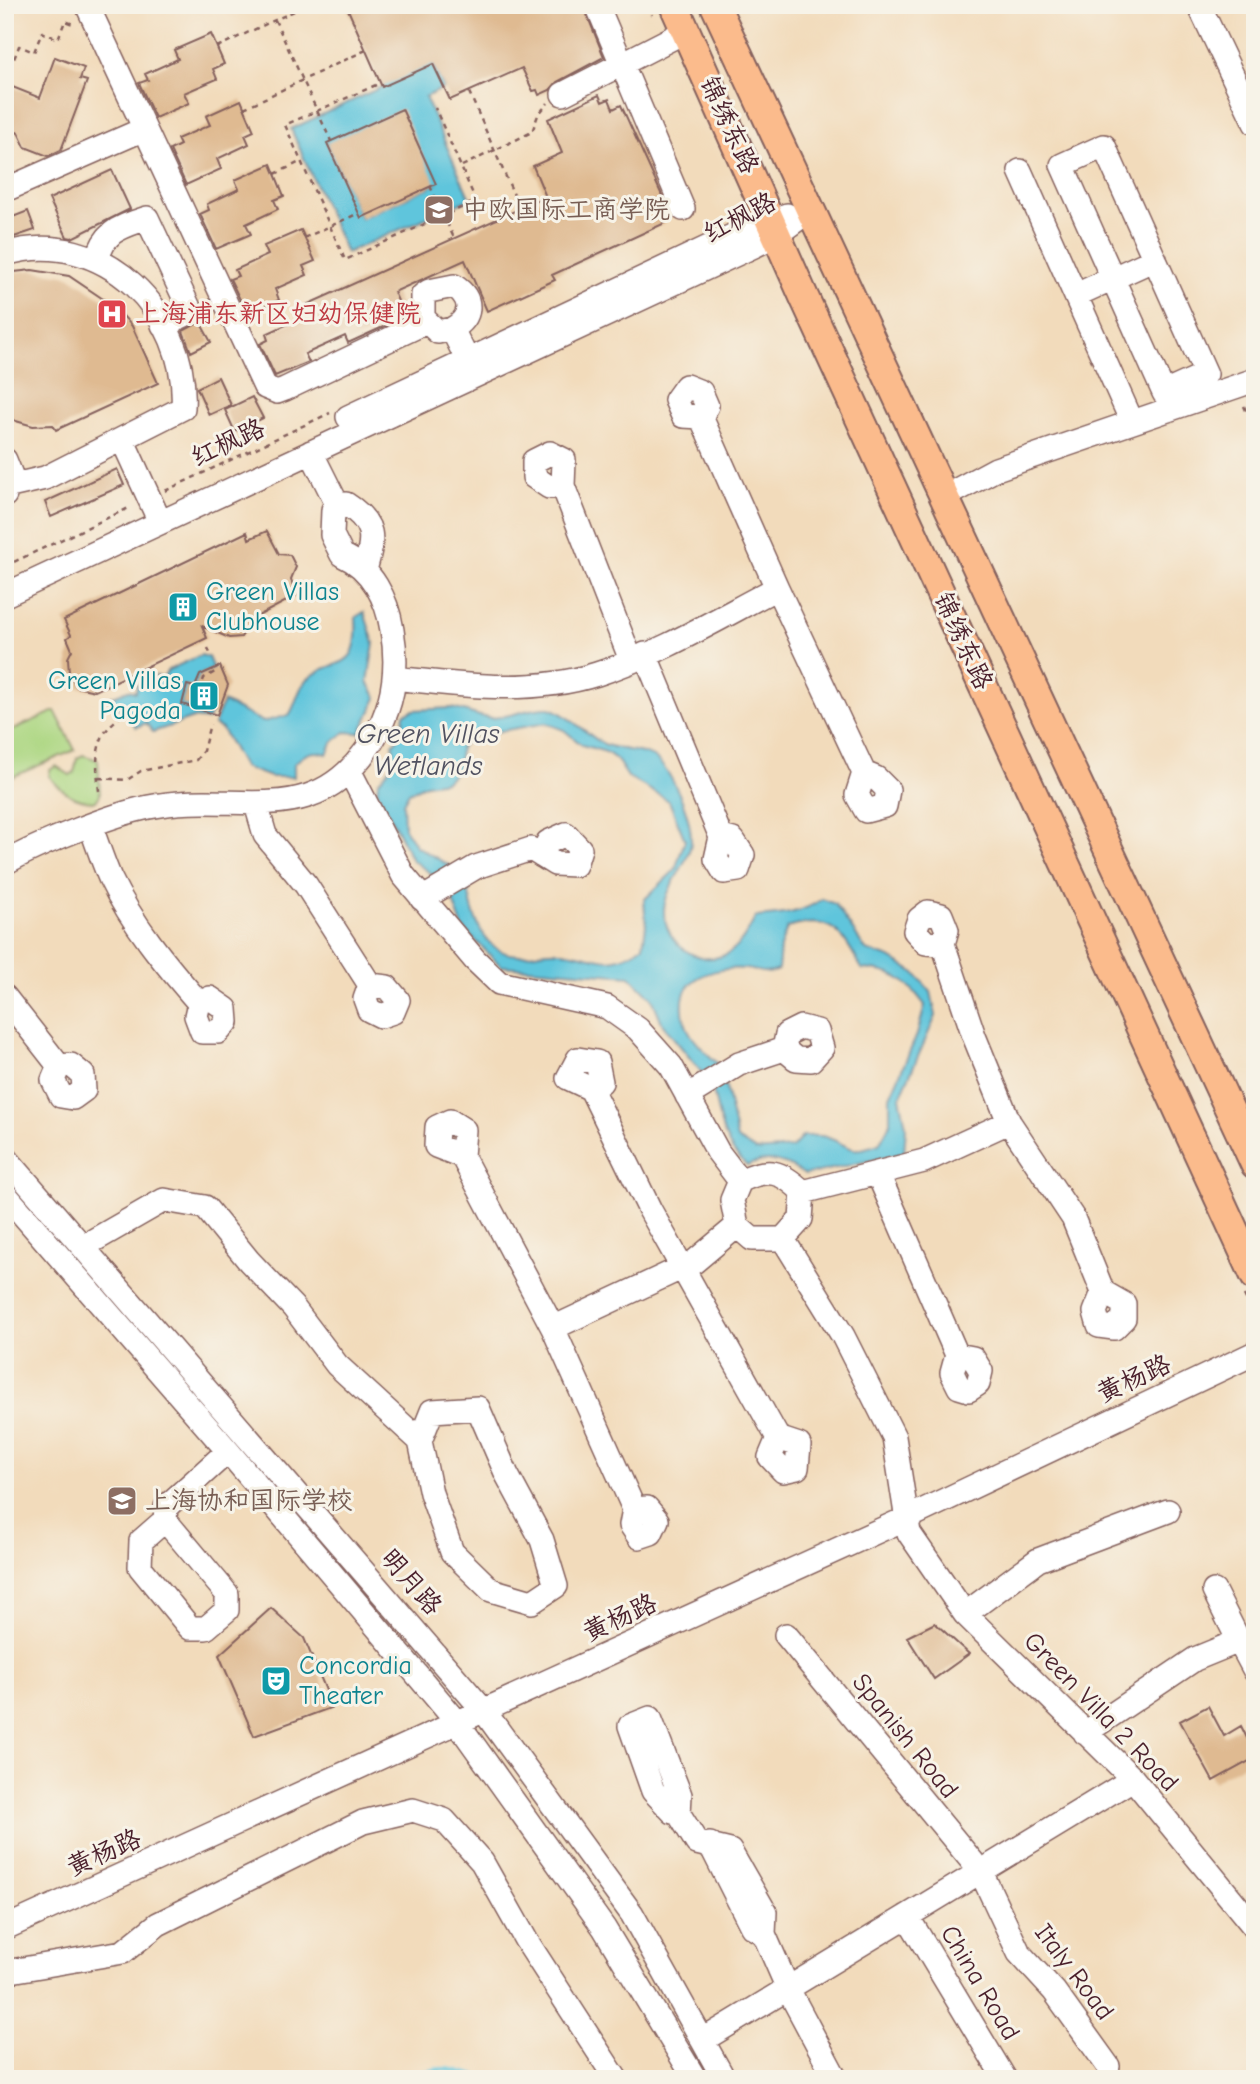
<svg xmlns="http://www.w3.org/2000/svg" width="1260" height="2084" viewBox="0 0 1260 2084" font-family="'Comic Neue','LXGW WenKai TC',sans-serif">
<style>
.green{fill:#add783;stroke:#7c7b57;stroke-width:2}
.water{fill:#5fc5dc;stroke:#547284;stroke-width:2;fill-rule:evenodd}
.lines{fill:none;stroke-linecap:round;stroke-linejoin:round}
.stream{stroke:#5fc5dc;stroke-width:5}
.building{fill:#dfba91}
.minor-casing{stroke:#85615d;stroke-width:26}
.major-casing{stroke:#85615d;stroke-width:32}
.path{stroke:#85615d;stroke-width:2.5;stroke-dasharray:5 5;stroke-linecap:butt}
.minor{stroke:#fff;stroke-width:23}
.major{stroke:#fbbb8c;stroke-width:28}
.labels{text-anchor:middle;dominant-baseline:central;stroke-width:6;stroke-linejoin:round;paint-order:stroke}
.street-label{font-size:26px;fill:#4a1f2b;stroke:#f7f3e8}
.education-label{font-size:26px;fill:#785e54;stroke:#f7f3e8;text-anchor:start}
.health-label{font-size:26px;fill:#be3a42;stroke:#f7f3e8;text-anchor:start}
.culture-label{font-size:26px;fill:#0d838f;stroke:#f7f3e8;text-anchor:start}
.water-label{font-size:28px;font-style:italic;fill:#505160;stroke:#f7f3e8}
</style>
<rect width="100%" height="100%" fill="#f7f3e8"/>
<filter id="ink" filterUnits="userSpaceOnUse"><feTurbulence type="fractalNoise" baseFrequency=".0143" numOctaves="2"/><feDisplacementMap in="SourceGraphic" scale="14" xChannelSelector="R" yChannelSelector="G"/><feConvolveMatrix kernelMatrix="1 2 1 2 8 2 1 2 1" color-interpolation-filters="sRGB"/></filter>
<filter id="wash" filterUnits="userSpaceOnUse"><feTurbulence type="fractalNoise" baseFrequency=".00686" numOctaves="4" result="noise"/><feDisplacementMap in="SourceGraphic" scale="28" xChannelSelector="R" yChannelSelector="G"/><feGaussianBlur stdDeviation="1.57" result="paint"/><feColorMatrix in="noise" values="0 0 0 0 0 0 0 0 0 0 0 0 0 0 0 0 0 1.4 0 .05"/><feComposite in="paint" operator="in"/></filter>
<g filter="url(#wash)">
<rect width="100%" height="100%" fill="#f2dbbb"/>
<!-- green -->
<path class="green" d="M55 711 75 750 5 780V733Z
M83 755 98 760 100 795 96 801C77 802 61 791 49 776L50 770 56 766 70 775 74 773 77 758Z"/>
<!-- water -->
<path class="water" d="M426 48 444 88 425 97 470 199 346 253 291 129 382 87ZM328 143 436 184 361 218Z
M364 612 374 643 368 682 377 698 360 733 345 732 332 743 327 754C312 749 304 754 294 764V777H270L243 767 222 729 214 725 223 702 263 722 289 715C297 704 297 689 307 680 335 654 360 677 356 617Z
M201 655 208 657 213 669 200 675 195 687 187 686 182 704 212 708 208 720 193 718 153 732 146 723 136 727C127 712 117 711 109 698L128 690 136 692 137 685 145 687 148 680 154 682 156 676 163 678 168 670Z
M451 708C464 710 480 718 492 718 512 717 529 707 549 708 561 709 589 736 602 743 617 751 639 749 653 757 673 770 696 825 690 848 685 868 664 890 664 911 664 942 698 969 727 954 741 946 748 931 756 917 781 915 801 914 822 899L835 904 866 950 890 958 915 973 931 992 936 1016 900 1097 906 1126 904 1153 805 1175C786 1162 769 1156 747 1166 723 1147 719 1118 713 1090L725 1083 737 1139 756 1151 792 1148 803 1136C810 1136 820 1135 826 1137 854 1147 846 1155 879 1144L890 1124V1097L917 1035 925 1005C905 978 894 971 862 969 841 931 832 914 787 928L780 947 778 970C767 976 758 970 746 969 724 967 686 973 683 1000 680 1030 698 1045 718 1064L702 1073 663 1025 652 998 630 976 501 966 463 928 450 893 467 882C471 911 481 955 519 955 534 955 543 949 561 951 597 955 609 971 643 946L646 926 644 900 675 870 685 840 669 801 628 777 617 760 606 752 582 745 564 730 546 723 472 736 460 748 458 769 446 781 426 784 409 792 403 803 404 828 416 846 455 869 439 879 412 860 377 791 378 782 395 762 393 744 402 733 404 714 414 710Z"/>
<g class="lines">
<!-- stream -->
<path class="stream" d="M410 2079C440 2064 453 2069 483 2079"/>
</g>
<g id="blocks">
<!-- building -->
<path class="building" d="M346 5H583L604 57 557 82 550 90 539 95 537 90 533 91 522 68 450 100 433 64 382 87Z
M211 34 224 64 213 69 217 79 184 93 189 103 155 118 139 83 148 80 145 74 178 59 174 50Z
M55 57 84 68 80 79 87 81 61 150 48 156 25 147 18 132 5 137V84L40 98Z
M599 95 602 102 609 99 613 109 621 105 669 211 661 214 665 223 552 275 555 280 487 311 465 260 394 292 405 317 348 343 345 336 305 354 309 362 275 376 260 344 268 340 266 334 299 319 295 310 546 197 533 166 562 153 548 119Z
M241 100 254 131 245 135 249 144 217 159 221 169 186 185 170 150 180 145 177 139 210 125 206 116Z
M402 109 436 184 361 218 327 143Z
M271 164 284 196 274 200 278 209 246 224 251 234 216 249 200 214 209 210 207 204 239 189 235 180Z
M112 170 130 209 72 238 67 237 49 199Z
M28 211 35 230 5 240V220Z
M301 230 315 261 303 266 307 275 275 289 279 300 247 314 230 279 238 276 235 270 268 255 264 246Z
M32 270 69 276 115 307 132 326 158 383 56 430 53 425 33 426 16 421 5 414V273Z
M200 322 211 342 191 352 183 331Z
M218 377 231 405 209 415 197 388Z
M252 397 263 418 235 432 225 410Z
M117 469 124 485 51 517 45 502Z
M267 531 279 554 290 555 296 567 291 579 296 596 254 618 241 637 229 638 202 626 207 638 95 691 77 687 69 673 68 658 72 650 67 638 71 635 64 620 247 532 249 539Z
M220 666 228 685 217 715 182 704 187 685 195 687 200 675Z
M271 1608 304 1638 333 1707 254 1736 219 1655Z
M935 1623 969 1654 934 1679 907 1637Z
M1208 1706 1224 1736 1241 1726 1255 1754V1758L1213 1781 1180 1721Z"/>
</g>
</g>
<g filter="url(#ink)">
<use href="#blocks" fill-opacity="0" stroke="#85615d" stroke-width="2"/>
<g class="lines">
<!-- minor casing -->
<g class="minor-casing">
<path id="minor" d="M87 5 265 387 277 392 285 389 426 322
M597 5 683 209
M1199 5 1255 123
M563 94 686 31
M1104 146 1206 374 1164 393 1062 165Z
M1020 171 1132 422
M5 190 142 130
M5 254C103 225 189 313 183 408L45 478 10 486
M97 260C105 230 119 228 147 218L191 312 163 325
M1076 295 1155 259
M452 329 438 332 423 318V295L429 291 454 286C474 299 472 318 452 329L468 361
M348 417 749 228 787 215
M701 417 707 406 701 392 686 386 676 400 683 416 701 417 777 588
M123 441 160 522
M311 452 339 508
M5 460 11 475 5 495
M563 486 549 487 534 477V461L550 453 564 460 563 486 631 660
M944 497 996 469 1255 380
M5 595 756 245 776 235 810 210
M645 654 721 837 716 859 724 872 738 870 743 855 733 840 721 837
M394 678C461 685 531 695 597 674 660 654 719 618 777 588L864 773 857 795 866 811 885 806 888 790 876 778 864 773
M350 772 403 875 475 960 499 983 607 1007 638 1029 671 1066 718 1152 740 1181
M256 804 265 835 306 885 370 985 365 999 369 1010 381 1016 393 1012 398 1000 387 987 370 985
M91 827C97 844 103 862 110 878 132 924 166 965 199 1003L196 1016 202 1032H218L227 1022 226 1009 210 998 199 1003
M5 863C38 844 113 814 149 807 238 788 316 836 374 738 394 704 399 669 392 630 387 599 372 568 342 555L332 535 333 510 346 504C376 523 374 538 365 570
M422 899 476 867 531 849 555 864 575 865 580 849 566 834 548 842 542 856
M943 944 947 930 941 915 928 912 919 919 915 931 926 943 943 944 974 1036 1009 1122 1073 1218 1103 1292
M5 997 59 1066
M71 1065 83 1075 84 1090 73 1098 61 1096 53 1080 59 1066Z
M591 1089 601 1082 597 1062 578 1059 568 1078 591 1089 650 1210 778 1438 770 1457 783 1471 797 1468 799 1445 778 1438
M687 1096 739 1064 784 1049 796 1059 811 1060 822 1048 817 1031 801 1027 787 1034 784 1049
M462 1156 464 1130 450 1121 437 1127 436 1146 462 1156 553 1328
M5 1157 484 1711 632 1914 724 2079
M878 1174 957 1355 952 1373 959 1387 969 1390 978 1384 981 1371 973 1358 957 1355
M803 1192 924 1161 1009 1122
M5 1194 228 1451 457 1722 604 1928 695 2079
M783 1239 801 1219 803 1192C781 1171 769 1167 740 1181L732 1200 737 1226 752 1239H783L843 1336 894 1437 909 1533 965 1614 1133 1779 1255 1928
M84 1246 164 1200 205 1207 249 1261 293 1307 337 1365 420 1441 431 1493 452 1552 491 1590 532 1602 556 1586 542 1540 507 1475 478 1408 432 1411 420 1441
M1103 1292 1124 1304V1318L1114 1328 1099 1326 1095 1312Z
M634 1509 647 1508 657 1520 651 1533 639 1537 631 1525 634 1509 553 1328 694 1262 737 1226
M165 1520 141 1541 140 1567 190 1628H206L227 1610V1594L165 1520 166 1507 228 1451
M1214 1591 1239 1641
M965 1614 1038 1560 1168 1511
M786 1635 981 1872 1019 1953 1054 1991 1108 2066
M1085 1733 1195 1659 1239 1641 1255 1671
M673 1812 653 1791 630 1726 650 1718 680 1795 679 1814 697 1843 730 1851 765 1912 764 1934 789 1991 836 2079
M710 1844 752 1927 764 1934
M907 1916 1005 2079
M5 1928 909 1517 1255 1353
M5 1972 123 1952 158 1924 363 1822 413 1810 444 1820 482 1862 526 1940 616 2079
M703 2040 1133 1779"/>
</g>
<!-- major casing -->
<g class="major-casing">
<path id="major" d="M674 5 804 297 1255 1276
M715 5 1255 1164"/>
</g>
<!-- path -->
<path class="path" d="M648 5 652 15
M275 20 331 141
M217 47 307 5
M5 56 14 59 19 46 34 52 42 32 58 39 65 21 73 24
M376 85 285 125 345 260 476 201 435 108
M469 92 520 209
M244 108 366 50
M462 166 532 132 538 115 548 103
M275 174 300 162
M430 186 454 238
M304 238 359 213
M1244 406 1255 431
M165 491 330 413
M5 566 131 507
M208 648 211 656
M216 707 197 700 204 678 217 671
M99 778 127 780 141 771 196 760 203 751 210 724
M99 791C96 762 93 737 119 718
M1244 1295 1255 1317"/>
<!-- minor -->
<use href="#minor" class="minor"/>
<!-- major -->
<use href="#major" class="major"/>
</g>
</g>
<!-- icons -->
<defs>
<g id="school-square" transform="scale(1.575)"><rect x="-9" y="-9" width="18" height="18" rx="4" fill="#8d6e63" stroke="#f7f3e8"/><path d="M0-5L7-2L0 1L-7-2ZM-4 1L0 2.5L4 1V4Q0 6-4 4Z" fill="#fff"/></g>
<g id="hospital-square" transform="scale(1.575)"><rect x="-9" y="-9" width="18" height="18" rx="4" fill="#e0444e" stroke="#f7f3e8"/><path d="M-5-5h3v3.5h4V-5h3V5h-3V1.5h-4V5h-3Z" fill="#fff"/></g>
<g id="building-square" transform="scale(1.575)"><rect x="-9" y="-9" width="18" height="18" rx="4" fill="#0f9aa8" stroke="#f7f3e8"/><path d="M-4-6H4V6H1V3H-1V6H-4ZM-2.5-4.3h1.7v1.8h-1.7ZM.8-4.3h1.7v1.8H.8ZM-2.5-1h1.7V.8h-1.7ZM.8-1h1.7V.8H.8Z" fill="#fff"/></g>
<g id="theatre-square" transform="scale(1.575)"><rect x="-9" y="-9" width="18" height="18" rx="4" fill="#0f9aa8" stroke="#f7f3e8"/><path d="M-5-5.5Q0-4 5-5.5V0Q5 5 0 6Q-5 5-5 0ZM-3.3-2.5H-1v1.5H-3.3ZM1-2.5H3.3v1.5H1ZM-2.8 1Q0 5.5 2.8 1Z" fill="#fff"/></g>
</defs>
<g fill-rule="evenodd">
<use href="#school-square" x="439" y="210"/>
<use href="#hospital-square" x="112" y="314"/>
<use href="#building-square" x="183" y="607"/>
<use href="#building-square" x="204" y="696"/>
<use href="#school-square" x="122" y="1501"/>
<use href="#theatre-square" x="276" y="1681"/>
</g>
<g class="labels">
<!-- street labels -->
<g class="street-label">
<text transform="translate(729 125) rotate(65)">锦绣东路</text>
<text transform="translate(740 218) rotate(-28)">红枫路</text>
<text transform="translate(228 443) rotate(-25)">红枫路</text>
<text transform="translate(963 641) rotate(65)">锦绣东路</text>
<text transform="translate(1134 1379) rotate(-25)">黄杨路</text>
<text transform="translate(411 1582) rotate(49)">明月路</text>
<text transform="translate(620 1618) rotate(-25)">黄杨路</text>
<text transform="translate(1101 1712) rotate(46)">Green Villa 2 Road</text>
<text transform="translate(905 1736) rotate(51)">Spanish Road</text>
<text transform="translate(104 1853) rotate(-24)">黄杨路</text>
<text transform="translate(1074 1972) rotate(53)">Italy Road</text>
<text transform="translate(980 1983) rotate(59)">China Road</text>
</g>
<!-- education labels -->
<g class="education-label">
<text x="462" y="210">中欧国际工商学院</text>
<text x="145" y="1501">上海协和国际学校</text>
</g>
<!-- health labels -->
<g class="health-label">
<text x="135" y="314">上海浦东新区妇幼保健院</text>
</g>
<!-- culture labels -->
<g class="culture-label">
<text x="206" y="592">Green Villas<tspan x="206" dy="30">Clubhouse</tspan></text>
<text x="181" y="681" text-anchor="end">Green Villas<tspan x="181" dy="30">Pagoda</tspan></text>
<text x="299" y="1666">Concordia<tspan x="299" dy="30">Theater</tspan></text>
</g>
<!-- water labels -->
<g class="water-label">
<text x="428" y="734">Green Villas<tspan x="428" dy="32">Wetlands</tspan></text>
</g>
</g>
<!-- margin -->
<rect width="1260" height="2084" fill="none" stroke="#f7f3e8" stroke-width="28"/>
</svg>
